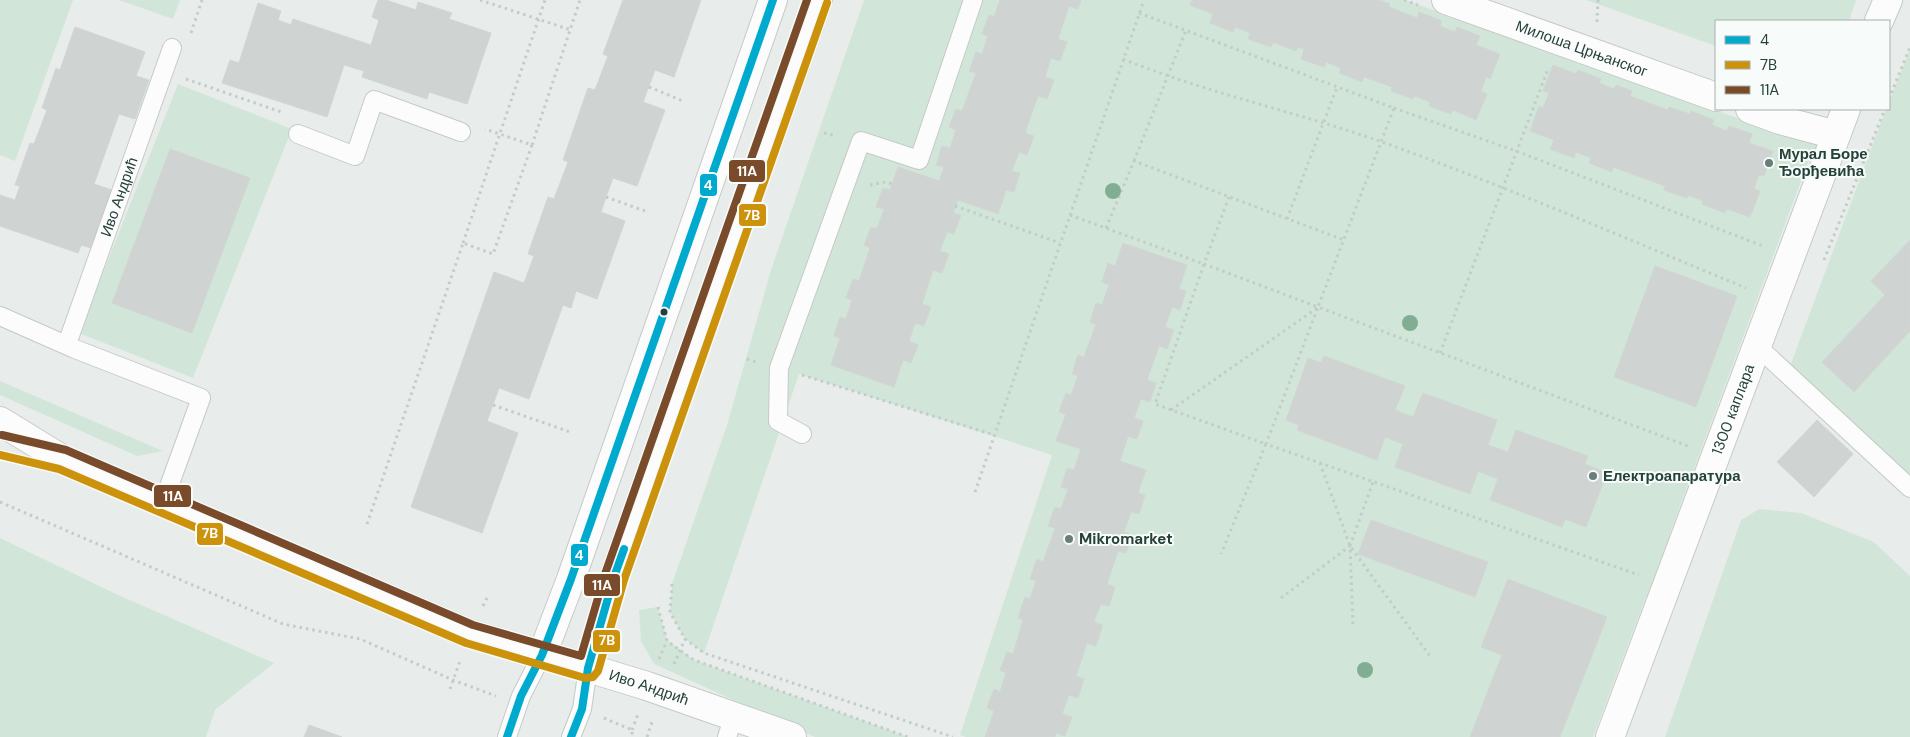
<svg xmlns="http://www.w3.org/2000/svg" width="1910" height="737" viewBox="0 0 1910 737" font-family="'DM Sans',sans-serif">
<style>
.green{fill:#d1e6d8}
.building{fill:#cfd4d2;stroke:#d1d6d4}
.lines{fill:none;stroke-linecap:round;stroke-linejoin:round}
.service-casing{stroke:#c5cac8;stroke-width:20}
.minor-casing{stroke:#c5cac8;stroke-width:30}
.tertiary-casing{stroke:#c5cac8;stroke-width:30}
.path{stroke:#c3ccca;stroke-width:3;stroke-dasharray:2.5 4;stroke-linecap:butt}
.service{stroke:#fcfcfc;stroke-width:18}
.minor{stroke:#fcfcfc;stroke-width:28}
.tertiary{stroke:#fcfcfc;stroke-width:28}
.bus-1-casing{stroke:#f7fbf9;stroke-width:11}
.bus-2-casing{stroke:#f7fbf9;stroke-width:11}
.bus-3-casing{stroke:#f7fbf9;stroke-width:11}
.bus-1{stroke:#00a9ce;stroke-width:8}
.bus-2{stroke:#cd920c;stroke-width:8}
.bus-3{stroke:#7a4b2a;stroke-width:8}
.tree{fill:#81ae93}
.poi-dot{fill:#697e78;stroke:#f7fbf9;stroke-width:2}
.bus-dot{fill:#24423a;stroke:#f7fbf9;stroke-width:2}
.labels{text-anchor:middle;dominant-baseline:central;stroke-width:4;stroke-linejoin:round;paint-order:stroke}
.street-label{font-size:15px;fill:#24423a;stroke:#f7fbf9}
.poi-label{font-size:15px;font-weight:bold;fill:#24423a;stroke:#f7fbf9;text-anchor:start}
.line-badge{stroke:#f7fbf9;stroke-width:2}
.badge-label{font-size:14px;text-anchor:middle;font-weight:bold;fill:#fff}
</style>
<rect width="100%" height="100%" fill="#e8edeb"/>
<!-- green -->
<path class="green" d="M0 0H73L15 161 0 155Z
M119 0H180L173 19Z
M864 0H1405L1802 141 1808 127 1829 154 1813 149 1669 536 1682 542 1659 603 1646 597 1593 737H966L960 735 1052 455 799 374 704 653 685 639 670 612 672 584 727 425 771 270Z
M1586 0H1856L1849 21H1716V46Z
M1910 49V488L1787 374 1886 109H1889V102Z
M178 84 292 129 193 378 79 333Z
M0 381 163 451 137 456 0 395Z
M1759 509 1801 513 1874 542 1910 576V737H1665L1741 520Z
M0 538 116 594 274 663 215 710 206 737H0Z
M658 607 667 640 694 660 908 737H815L654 664 641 641 639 610Z"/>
<!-- building -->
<path class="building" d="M378 0H386L416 10 418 2 452 13 449 19 491 33 467 104 429 92 427 99 362 77 364 71 344 65 327 117 222 83 230 60 239 63 258 3 281 11 278 20 291 25 293 19 371 45 379 20 372 17Z
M623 0H701L674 77 655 70 643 102 665 110 637 186 613 178 606 197 601 212 625 221 597 299 576 291 571 308 563 305 529 399 499 388 487 421 518 433 482 533 411 507 494 272 524 283 534 256 528 254 548 197 554 199 568 162 563 160 588 88 595 90 608 56 603 54Z
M1000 0H1081L1078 9 1069 6 1058 39 1067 42 1060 61 1051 58 1045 77 1054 80 1047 99 1038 96 1025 133 1034 136 1027 155 1019 152 1012 171 1020 173 1014 192 1006 190 998 214 958 200 953 213 961 215 954 234 947 232 940 251 949 254 942 273 933 270 922 304 931 307 924 326 915 323 909 341 918 345 911 363 903 360 894 387 831 365 840 338 834 336 840 317 846 319 852 300 846 298 853 279 859 281 870 248 864 245 871 227 877 229 884 209 876 207 883 188 890 190 898 167 939 181 944 167 936 165 942 146 950 148 956 130 949 127 956 109 962 111 976 73 969 71 976 52 982 54 988 36 982 34 989 15 994 17Z
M1192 0H1380L1390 4 1389 7 1417 18 1419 12 1442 21 1440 26 1455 32 1457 27 1480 36 1476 45 1500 54 1490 79 1486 77 1481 91 1487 94 1476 120 1453 110 1451 114 1429 106 1430 102 1415 96 1413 99 1391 91 1392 87 1364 77 1362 82 1339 73 1341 68 1326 62 1324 67 1301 59 1304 49 1298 47 1296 51 1273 42 1271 47 1248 39 1250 33 1235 27 1233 32 1210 23 1213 14 1190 5Z
M75 27 145 52 136 76 149 80 135 119 119 114 94 184 112 190 91 248 81 245 78 253 0 226V195L15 200 20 186 15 185 30 143 34 144 47 110 42 108 56 68 60 70Z
M1553 65 1576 74 1578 70 1601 79 1599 83 1614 89 1616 85 1632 91 1630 96 1668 110 1669 107 1690 114 1691 111 1714 120 1712 125 1727 131 1729 126 1752 134 1749 143 1773 151 1764 176 1759 175 1754 189 1760 191 1750 217 1727 209 1725 213 1702 204 1703 201 1688 195 1687 198 1664 190 1665 186 1613 167 1612 172 1589 163 1591 158 1576 152 1574 158 1550 149 1554 140 1530 131 1539 106 1543 108 1549 93 1543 91Z
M170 149 250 178 192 333 112 303Z
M1910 240V331L1854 392 1822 362 1885 295 1871 281Z
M1123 243 1187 265 1179 289 1186 291 1180 310 1172 307 1165 327 1174 330 1167 349 1159 346 1147 380 1156 383 1150 402 1141 399 1134 418 1143 421 1137 439 1128 436 1120 461 1146 470 1138 493 1145 495 1139 514 1131 512 1124 532 1133 535 1126 553 1118 551 1107 584 1115 587 1109 606 1101 604 1094 622 1102 625V627L1096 646 1087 643 1076 676 1084 679 1078 698 1069 695 1062 714 1072 717 1065 736 1056 733 1055 737H985L994 711 987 708 994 689 1000 692 1006 673 1000 670 1007 652 1013 654 1023 620 1018 618 1025 597 1030 599 1036 581 1030 579 1037 559 1043 562 1055 528 1048 526 1055 507 1061 509 1068 489 1061 487 1067 468 1074 470 1081 449 1056 441 1066 414 1059 412 1066 393 1071 395 1078 376 1072 374 1078 355 1084 357 1096 324 1090 322 1096 303 1102 305 1109 285 1102 282 1108 263 1115 266Z
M1655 266 1737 296 1696 407 1614 377Z
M1324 356 1405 386 1395 410 1413 417 1423 393 1497 420 1488 445 1508 452 1516 430 1588 456 1585 464 1607 473 1586 527 1565 519 1562 527 1490 500 1498 479 1478 471 1470 494 1395 467 1403 444 1385 437 1377 460 1297 430 1299 425 1286 420 1308 358 1321 363Z
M1817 420 1853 454 1814 497 1777 462Z
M1371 520 1488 562 1475 597 1358 554Z
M1508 579 1607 617 1560 737H1470L1502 655 1481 647Z
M309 725 342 737H304Z"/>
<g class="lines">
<!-- service casing -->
<g class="service-casing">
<g id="service">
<path d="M298 134 355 156 374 100 461 132"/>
<path d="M0 316 75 349 201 398 163 503"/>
<path id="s1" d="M67 344 172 48"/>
<path d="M1757 346 1910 488"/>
<path d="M802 434 778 421 779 368 861 141 919 160 973 0"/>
<path d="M507 737 521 696 542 655"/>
<path d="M571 737 582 709 588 668"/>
<path d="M727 737 734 716"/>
</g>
</g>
<!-- minor casing -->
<g class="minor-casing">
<g id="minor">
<path id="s2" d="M1446 0 1716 97"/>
<path d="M1879 21 1888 0"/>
<path d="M1750 109 1780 120 1836 135"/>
<path id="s3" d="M588 668 647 686 792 737"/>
<path id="s4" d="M1610 737 1846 109"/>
</g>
</g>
<!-- tertiary casing -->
<g class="tertiary-casing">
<path id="tertiary" d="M0 421 62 459 470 634 588 668 614 577 818 0
M542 655 571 579 773 0"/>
</g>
<!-- path -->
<path class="path" d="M480 0 571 30
M1404 0 1418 5
M1139 13 1394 108 1318 307 1688 446
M1597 22 1598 0
M191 33 202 0
M1123 59C1207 93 1297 112 1382 142 1505 186 1625 238 1746 288
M186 79 284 113
M649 87 683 101
M1889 99 1910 47
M1394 108 1516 151 1763 246
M824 133 836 136
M532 145 580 0
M1134 161 1186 30
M870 185 886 182 892 184
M606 197 645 211
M1229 197 1204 264 1318 307 1266 444 1639 575
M955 206 1060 243
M1070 215 1204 264 1155 404 1266 444 1221 554
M1287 219 1337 87
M1106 228 1134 161 1344 240
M463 243 545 0
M1824 260 1885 109
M1440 353 1548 69
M747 359 756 362
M802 375 994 435
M493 405 570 432
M1171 410 1317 308
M1320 463 1350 546 1430 656
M975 492 1144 0
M0 502 283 624 360 639 453 680 496 696
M367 524 463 243 493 254 532 145 485 129
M672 584 670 612 685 639 704 653 953 737
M1281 598 1350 546
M483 606 487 598
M658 607 667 641 694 660 908 737
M1353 624 1350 546 1373 482
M659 659 667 641
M674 664 685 639
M450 689 460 661
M604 718 632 730V737
M632 730 638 714
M647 737 653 719"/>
<!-- service -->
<use href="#service" class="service"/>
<!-- minor -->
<use href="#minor" class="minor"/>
<!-- tertiary -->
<use href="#tertiary" class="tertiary"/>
<!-- bus-1 casing -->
<g class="bus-1-casing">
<path id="bus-1" d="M507 737 521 696 542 655 571 579 773 0
M571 737 582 709 588 668 614 577 624 549"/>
</g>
<!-- bus-2 casing -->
<g class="bus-2-casing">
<path id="bus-2" d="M0 455 59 469 466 643 585 678 593 677 598 671 624 580 827 3"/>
</g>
<!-- bus-3 casing -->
<g class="bus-3-casing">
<path id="bus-3" d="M2 435 66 450 473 625 581 656 605 574 807 0"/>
</g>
<!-- bus-1 -->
<use href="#bus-1" class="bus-1"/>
<!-- bus-2 -->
<use href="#bus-2" class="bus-2"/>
<!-- bus-3 -->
<use href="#bus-3" class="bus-3"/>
</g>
<!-- trees -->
<g class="tree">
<circle cx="1113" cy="191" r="8"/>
<circle cx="1410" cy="323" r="8"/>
<circle cx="1365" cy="670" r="8"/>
</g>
<!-- markers -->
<g class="poi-dot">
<circle cx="1769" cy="163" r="5"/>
<circle cx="1593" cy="476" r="5"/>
<circle cx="1069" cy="539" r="5"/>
</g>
<circle class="bus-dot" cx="664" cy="312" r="4.5"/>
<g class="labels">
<!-- street labels -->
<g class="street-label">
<text stroke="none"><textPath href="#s2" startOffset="144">Милоша Црњанског</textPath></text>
<text stroke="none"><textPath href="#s1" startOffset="156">Иво Андрић</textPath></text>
<text stroke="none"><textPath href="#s4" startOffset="350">1300 каплара</textPath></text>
<text stroke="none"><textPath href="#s3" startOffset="64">Иво Андрић</textPath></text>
</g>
<!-- poi labels -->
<g class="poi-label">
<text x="1779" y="154">Мурал Боре<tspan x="1779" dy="17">Ђорђевића</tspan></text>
<text x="1603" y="476">Електроапаратура</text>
<text x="1079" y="539">Mikromarket</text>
</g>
</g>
<g class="line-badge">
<rect x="728" y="159" width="38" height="24" rx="5" fill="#7a4b2a"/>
<rect x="699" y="173" width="19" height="24" rx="5" fill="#00a9ce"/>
<rect x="738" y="203" width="29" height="24" rx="5" fill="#cd920c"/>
<rect x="153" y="484" width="39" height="24" rx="5" fill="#7a4b2a"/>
<rect x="196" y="522" width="28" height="24" rx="5" fill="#cd920c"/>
<rect x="570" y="543" width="19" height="24" rx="5" fill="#00a9ce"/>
<rect x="583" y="573" width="38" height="24" rx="5" fill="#7a4b2a"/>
<rect x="592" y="629" width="29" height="24" rx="5" fill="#cd920c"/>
</g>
<g class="badge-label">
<text x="747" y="176">11A</text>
<text x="708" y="190">4</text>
<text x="752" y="220">7B</text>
<text x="173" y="501">11A</text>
<text x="210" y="538">7B</text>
<text x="579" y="560">4</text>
<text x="602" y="590">11A</text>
<text x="607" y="645">7B</text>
</g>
<!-- legend -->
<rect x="1715" y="20" width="175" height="90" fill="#f7fbf9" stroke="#a3b1ad"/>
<rect x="1725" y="36" width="25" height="8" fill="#00a9ce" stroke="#a3b1ad"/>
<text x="1760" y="45" font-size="15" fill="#24423a">4</text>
<rect x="1725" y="61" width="25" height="8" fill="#cd920c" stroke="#a3b1ad"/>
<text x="1760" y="70" font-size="15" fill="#24423a">7B</text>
<rect x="1725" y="86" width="25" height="8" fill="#7a4b2a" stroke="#a3b1ad"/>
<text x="1760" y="95" font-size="15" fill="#24423a">11A</text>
</svg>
